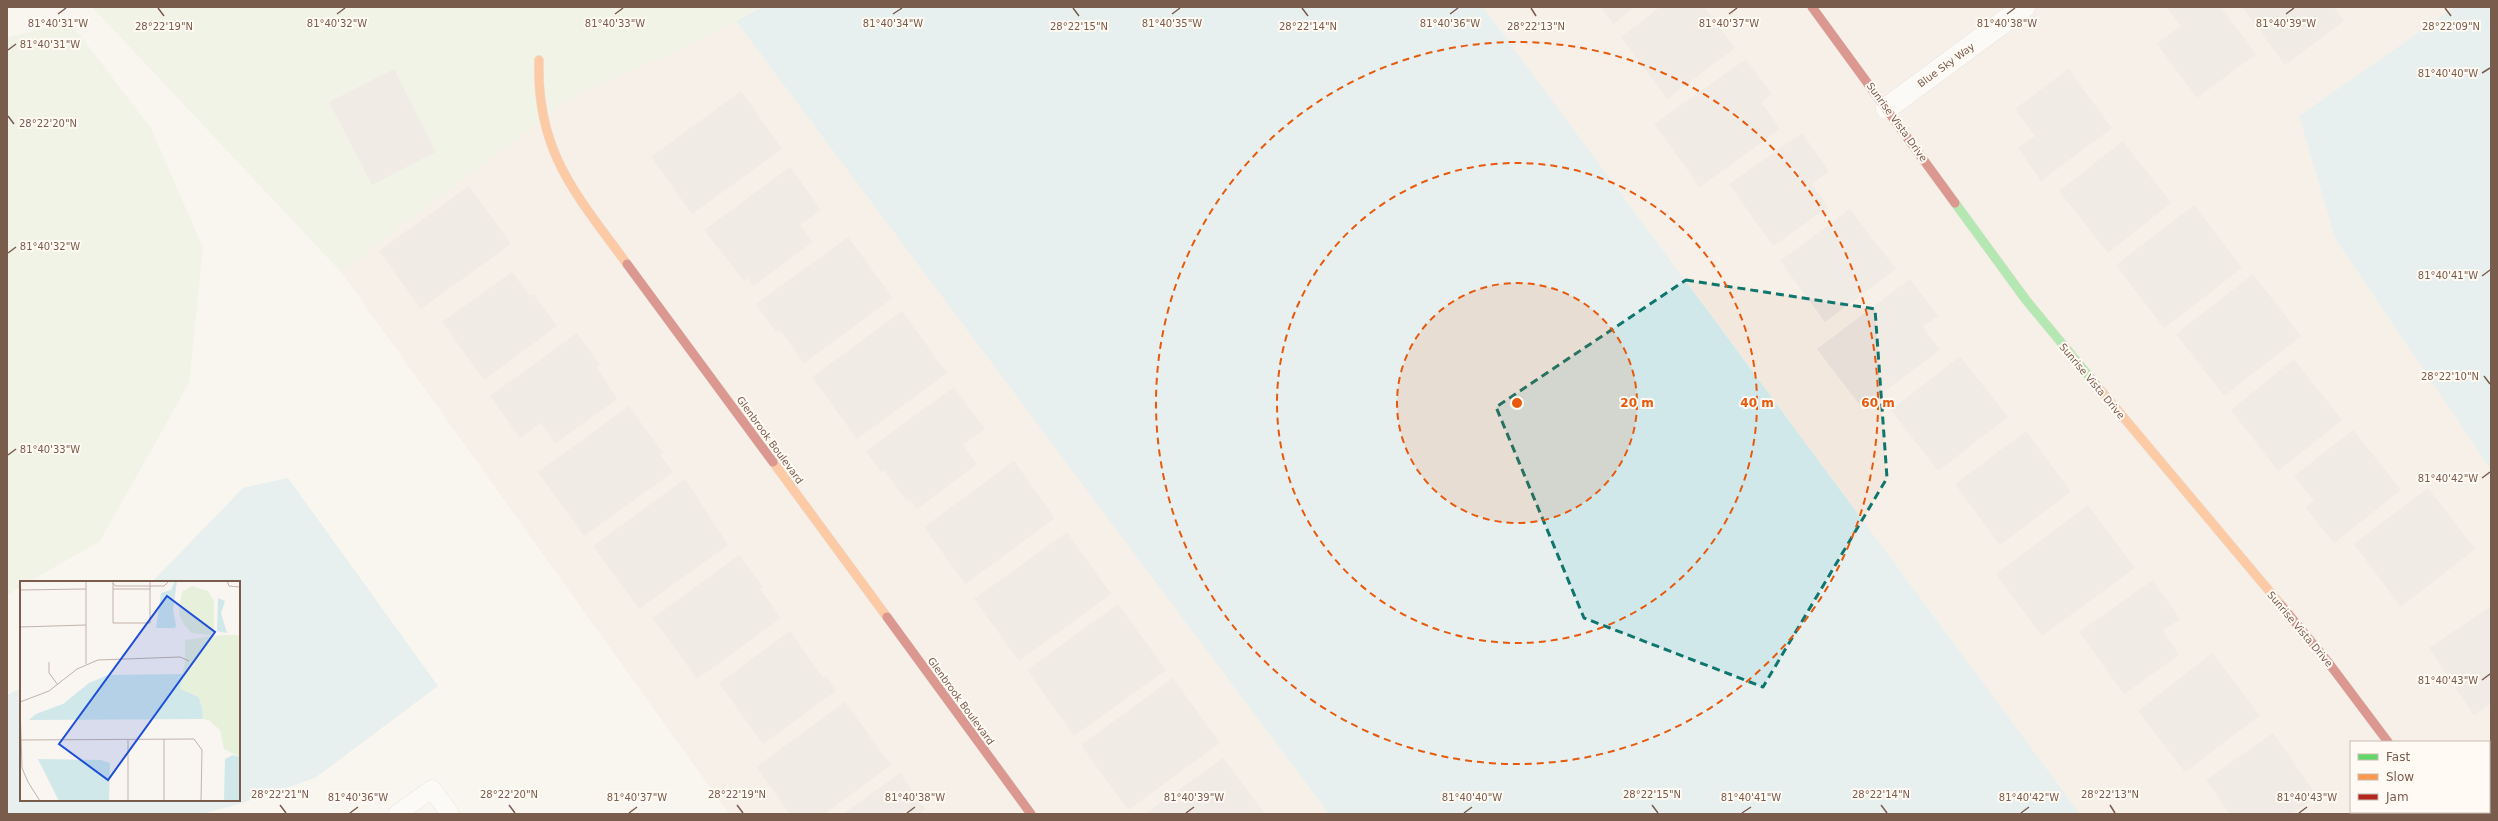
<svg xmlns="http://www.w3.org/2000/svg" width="2498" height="821" viewBox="0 0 2498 821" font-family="'DejaVu Sans',sans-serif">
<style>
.residential{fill:#f2e8de;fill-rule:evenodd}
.green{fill:#e7f0db}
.water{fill:#d0e8ea}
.building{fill:#e6ded7}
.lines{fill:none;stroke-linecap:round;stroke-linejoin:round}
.lane-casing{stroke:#d7d1cb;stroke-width:19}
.street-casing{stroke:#d7d1cb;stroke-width:23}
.fast-casing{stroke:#d9d2cb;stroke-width:10}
.slow-casing{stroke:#d9d2cb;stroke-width:10}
.jam-casing{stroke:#d9d2cb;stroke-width:10}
.lane{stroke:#fefefd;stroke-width:18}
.street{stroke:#fefefd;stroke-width:22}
.fast{stroke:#63d668;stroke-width:9}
.slow{stroke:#ff974d;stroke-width:9}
.jam{stroke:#b3261e;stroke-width:9}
.marked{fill:none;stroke:#0f766e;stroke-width:3;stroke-dasharray:8 5;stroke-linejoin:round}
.ticks{fill:none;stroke:#7a5c4d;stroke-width:1.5}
.ring{fill:none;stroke:#e8590c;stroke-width:2;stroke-dasharray:7 5}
.labels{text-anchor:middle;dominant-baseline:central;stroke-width:4;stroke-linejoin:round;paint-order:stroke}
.street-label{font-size:10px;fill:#7a5c4d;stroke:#fffaf3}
.inset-road{fill:none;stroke:#c2b3aa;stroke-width:1}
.view{fill:#1d4ed8;fill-opacity:0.15;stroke:#1d4ed8;stroke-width:2}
.inset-edge{fill:none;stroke:#7a5c4d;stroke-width:2}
.ticks-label{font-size:10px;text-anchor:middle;fill:#7a5c4d;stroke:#fffaf3;stroke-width:4;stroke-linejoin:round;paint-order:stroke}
.centre{fill:#e8590c;stroke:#fffaf3;stroke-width:2}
.ring-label{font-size:12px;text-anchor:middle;font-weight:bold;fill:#e8590c;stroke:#fffaf3;stroke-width:4;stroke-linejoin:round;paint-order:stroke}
</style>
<rect width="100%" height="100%" fill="#f9f5f0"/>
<!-- residential -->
<path class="residential" d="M1483 7H2455L2299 116 2335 238 2491 470V814H2080ZM2351 742H2489V812H2351Z
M736 21 1329 814H729L341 272 575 95 679 50Z"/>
<!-- green -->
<path class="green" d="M92 7H763L679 50 575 95 341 272Z
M71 23 152 130 203 248 189 383 100 541 29 582H21V587L7 595V37Z"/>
<!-- water -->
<path class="water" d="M763 7H1483L2080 814H1329L736 21Z
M2455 7H2491V470L2335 238 2299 116Z
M288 478 438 686 315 778 239 804 202 814H7V695L21 688V800H239V582H152L243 488Z"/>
<!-- building -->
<path class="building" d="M1601 7H1635L1613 24Z
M1660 7H1704L1735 48 1667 99 1621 37Z
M2171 7H2221L2256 54 2197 98 2157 44 2181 26 2168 9Z
M2242 7H2334L2344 21 2285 65Z
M1746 59 1772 94 1761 102 1780 129 1700 187 1654 124Z
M394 69 436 152 372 185 329 102Z
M2068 69 2112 128 2041 181 2018 148 2035 136 2015 109Z
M741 91 782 149 692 214 651 157Z
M1802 133 1829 171 1812 184 1828 207 1773 246 1729 184Z
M2123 141 2171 203 2108 253 2059 191Z
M790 167 821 210 800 225 813 242 753 286 748 278 744 281 704 230Z
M469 186 511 244 421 309 379 251Z
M2194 205 2242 268 2164 328 2116 265Z
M1850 209 1896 269 1825 322 1780 261Z
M848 237 893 298 804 363 779 329 776 332 756 304Z
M512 272 530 296 533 294 557 326 484 380 442 322Z
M2253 274 2301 336 2224 396 2176 334Z
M1910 279 1938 316 1923 327 1940 350 1862 408 1817 349Z
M902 311 947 373 857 439 812 377Z
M577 333 600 365 597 367 617 399 556 443 541 423 520 438 490 396Z
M1960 356 2008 417 1938 471 1891 410Z
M2294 359 2342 420 2278 471 2231 410Z
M954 387 985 429 963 445 977 464 917 509 910 499 907 501 884 470 881 472 866 451Z
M629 406 663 453 660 455 673 472 584 536 538 472Z
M2353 430 2401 490 2334 543 2305 507 2314 501 2294 476Z
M2026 431 2071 492 2000 545 1955 484Z
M1014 461 1055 518 965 584 924 527Z
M685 479 728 545 639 609 593 546Z
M2428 488 2475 549 2401 607 2354 544Z
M2088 505 2135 568 2042 636 1996 574Z
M1067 532 1111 594 1019 661 974 599Z
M739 555 763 587 760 589 781 618 697 679 653 618Z
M2153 580 2180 619 2163 631 2179 655 2124 694 2079 632Z
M1118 604 1166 670 1074 736 1027 670Z
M2491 606V703L2474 715 2429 648Z
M790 631 823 678 826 676 836 691 763 744 719 683Z
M2212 653 2260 715 2185 772 2138 711Z
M1173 678 1220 743 1128 810 1081 745Z
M845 702 891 765 824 814H790L756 767Z
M2273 733 2317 796 2291 814H2230L2206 780Z
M1223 758 1265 814H1145Z
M900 773 925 809 922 811 924 814H843Z"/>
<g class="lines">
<!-- lane casing -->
<g class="lane-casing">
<path id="lane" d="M397 814 432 789 450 814"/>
</g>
<!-- street casing -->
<g class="street-casing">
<path id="street" d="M1887 108 2024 7
M2437 812 2438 814"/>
</g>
<!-- fast casing -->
<g class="fast-casing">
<path id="fast" d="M1955 203 2026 300 2098 387"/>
</g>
<!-- slow casing -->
<g class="slow-casing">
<path id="slow" d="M539 60C536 152 576 194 627 264
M2098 387 2281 605
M773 462 887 617"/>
</g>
<!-- jam casing -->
<g class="jam-casing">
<path id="jam" d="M1812 7 1955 203
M627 264 773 462
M2281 605 2328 662 2388 742
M887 617 1031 814"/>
</g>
<!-- lane -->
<use href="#lane" class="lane"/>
<!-- street -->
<use href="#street" class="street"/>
<!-- fast -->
<use href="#fast" class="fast"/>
<!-- slow -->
<use href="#slow" class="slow"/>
<!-- jam -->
<use href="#jam" class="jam"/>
</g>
<!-- marked area -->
<path d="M0 0H2498V821H0ZM1686 280 1875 309 1887 478 1763 687 1584 618 1496 407Z" fill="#f9f5f0" fill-opacity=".55" fill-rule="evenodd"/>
<path class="marked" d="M1686 280 1875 309 1887 478 1763 687 1584 618 1496 407Z"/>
<!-- ticks -->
<path class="ticks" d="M158 8 164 16M1073 8 1079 16M1302 8 1308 16M1531 8 1536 16M2445 8 2451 16M58 14 66 8M337 14 345 8M615 14 623 8M893 14 902 8M1172 14 1180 8M1450 14 1458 8M1729 14 1737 8M2007 14 2015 8M2286 14 2294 8M8 50 16 44M2482 73 2490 68M8 116 14 124M8 253 16 247M2482 276 2490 270M2484 376 2490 384M8 455 16 449M2482 478 2490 472M2482 680 2490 674M280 805 286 813M509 805 515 813M737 805 743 813M1652 805 1658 813M1881 805 1887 813M2110 805 2115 813M350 813 358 807M629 813 637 807M907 813 915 807M1186 813 1194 807M1464 813 1472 807M1742 813 1751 807M2021 813 2029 807M2299 813 2307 807"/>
<!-- distance rings -->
<circle cx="1517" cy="403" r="120" fill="#e8590c" fill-opacity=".12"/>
<g class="ring">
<circle cx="1517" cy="403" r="120"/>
<circle cx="1517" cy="403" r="240"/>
<circle cx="1517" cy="403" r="361"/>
</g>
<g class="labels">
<!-- street labels -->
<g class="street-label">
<text transform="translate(1946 65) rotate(-36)">Blue Sky Way</text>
<text transform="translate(1897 122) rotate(54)">Sunrise Vista Drive</text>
<text transform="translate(2092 381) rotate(50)">Sunrise Vista Drive</text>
<text transform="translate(770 440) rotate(54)">Glenbrook Boulevard</text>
<text transform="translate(2300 629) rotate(50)">Sunrise Vista Drive</text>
<text transform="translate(961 701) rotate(54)">Glenbrook Boulevard</text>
</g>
</g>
<!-- overview -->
<g transform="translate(20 581)">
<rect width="220" height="220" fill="#f9f5f0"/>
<path d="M172 5 188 10 194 20V47L191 54 172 52 165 45 159 33 162 11ZM202 54H220V176L204 168 200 149 189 139 182 138 183 132 179 116 159 108 165 81V59Z" fill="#e7f0db"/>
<path d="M155 0H157L153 29 156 44 155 47H136L141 12 151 9ZM198 17 205 20 201 32 207 52 197 50ZM162 93 160 108 179 116 183 132 182 138 9 139 16 133 43 123 69 102 88 94ZM213 174 220 176V220H204L205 178ZM18 178 81 179 90 182 89 220H39Z" fill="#d0e8ea"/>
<path class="inset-road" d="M66 0V83M93 0V42H130V0M207 0 209 5 220 6M93 2 95 5H144L149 0M93 8H130M0 9 66 8M0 46 66 44M29 81V92L38 104M0 121 29 110 57 88 78 79 160 76 169 80M0 122 2 187 8 201 20 220M108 158V220M144 158V220M0 159 174 158 182 169 181 220"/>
<path class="view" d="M147 15 195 51 88 199 39 163Z"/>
<rect width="220" height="220" class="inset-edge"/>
</g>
<g class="ticks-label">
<text x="58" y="27">81°40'31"W</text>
<text x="337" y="27">81°40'32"W</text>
<text x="615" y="27">81°40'33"W</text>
<text x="893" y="27">81°40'34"W</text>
<text x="1172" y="27">81°40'35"W</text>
<text x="1450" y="27">81°40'36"W</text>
<text x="1729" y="27">81°40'37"W</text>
<text x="2007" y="27">81°40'38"W</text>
<text x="2286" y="27">81°40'39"W</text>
<text x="2451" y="30">28°22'09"N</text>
<text x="164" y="30">28°22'19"N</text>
<text x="1079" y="30">28°22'15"N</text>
<text x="1308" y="30">28°22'14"N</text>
<text x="1536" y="30">28°22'13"N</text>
<text x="50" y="48">81°40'31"W</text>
<text x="2448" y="77">81°40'40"W</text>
<text x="48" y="127">28°22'20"N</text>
<text x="50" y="250">81°40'32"W</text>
<text x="2448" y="279">81°40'41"W</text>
<text x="2450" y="380">28°22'10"N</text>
<text x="50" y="453">81°40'33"W</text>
<text x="2448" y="482">81°40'42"W</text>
<text x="2448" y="684">81°40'43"W</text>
<text x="280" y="798">28°22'21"N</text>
<text x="509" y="798">28°22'20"N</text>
<text x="737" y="798">28°22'19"N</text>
<text x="1652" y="798">28°22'15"N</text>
<text x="1881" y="798">28°22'14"N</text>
<text x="2110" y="798">28°22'13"N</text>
<text x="358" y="801">81°40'36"W</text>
<text x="637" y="801">81°40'37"W</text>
<text x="915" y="801">81°40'38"W</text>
<text x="1194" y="801">81°40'39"W</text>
<text x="1472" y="801">81°40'40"W</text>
<text x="1751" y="801">81°40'41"W</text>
<text x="2029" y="801">81°40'42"W</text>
<text x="2307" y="801">81°40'43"W</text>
</g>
<circle cx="1517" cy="403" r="6" class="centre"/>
<g class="ring-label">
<text x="1637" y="407">20 m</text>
<text x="1757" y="407">40 m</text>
<text x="1878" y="407">60 m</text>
</g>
<!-- border -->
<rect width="2498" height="821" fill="none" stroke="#7a5c4d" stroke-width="16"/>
<!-- legend -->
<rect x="2350" y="741" width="140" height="72" fill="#fffaf3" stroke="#cabbb1"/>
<rect x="2358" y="754" width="20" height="6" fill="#63d668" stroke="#cabbb1"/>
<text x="2386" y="761" font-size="12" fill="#7a5c4d">Fast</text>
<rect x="2358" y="774" width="20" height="6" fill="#ff974d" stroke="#cabbb1"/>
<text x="2386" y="781" font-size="12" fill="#7a5c4d">Slow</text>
<rect x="2358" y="794" width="20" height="6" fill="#b3261e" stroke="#cabbb1"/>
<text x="2386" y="801" font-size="12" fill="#7a5c4d">Jam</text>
</svg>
